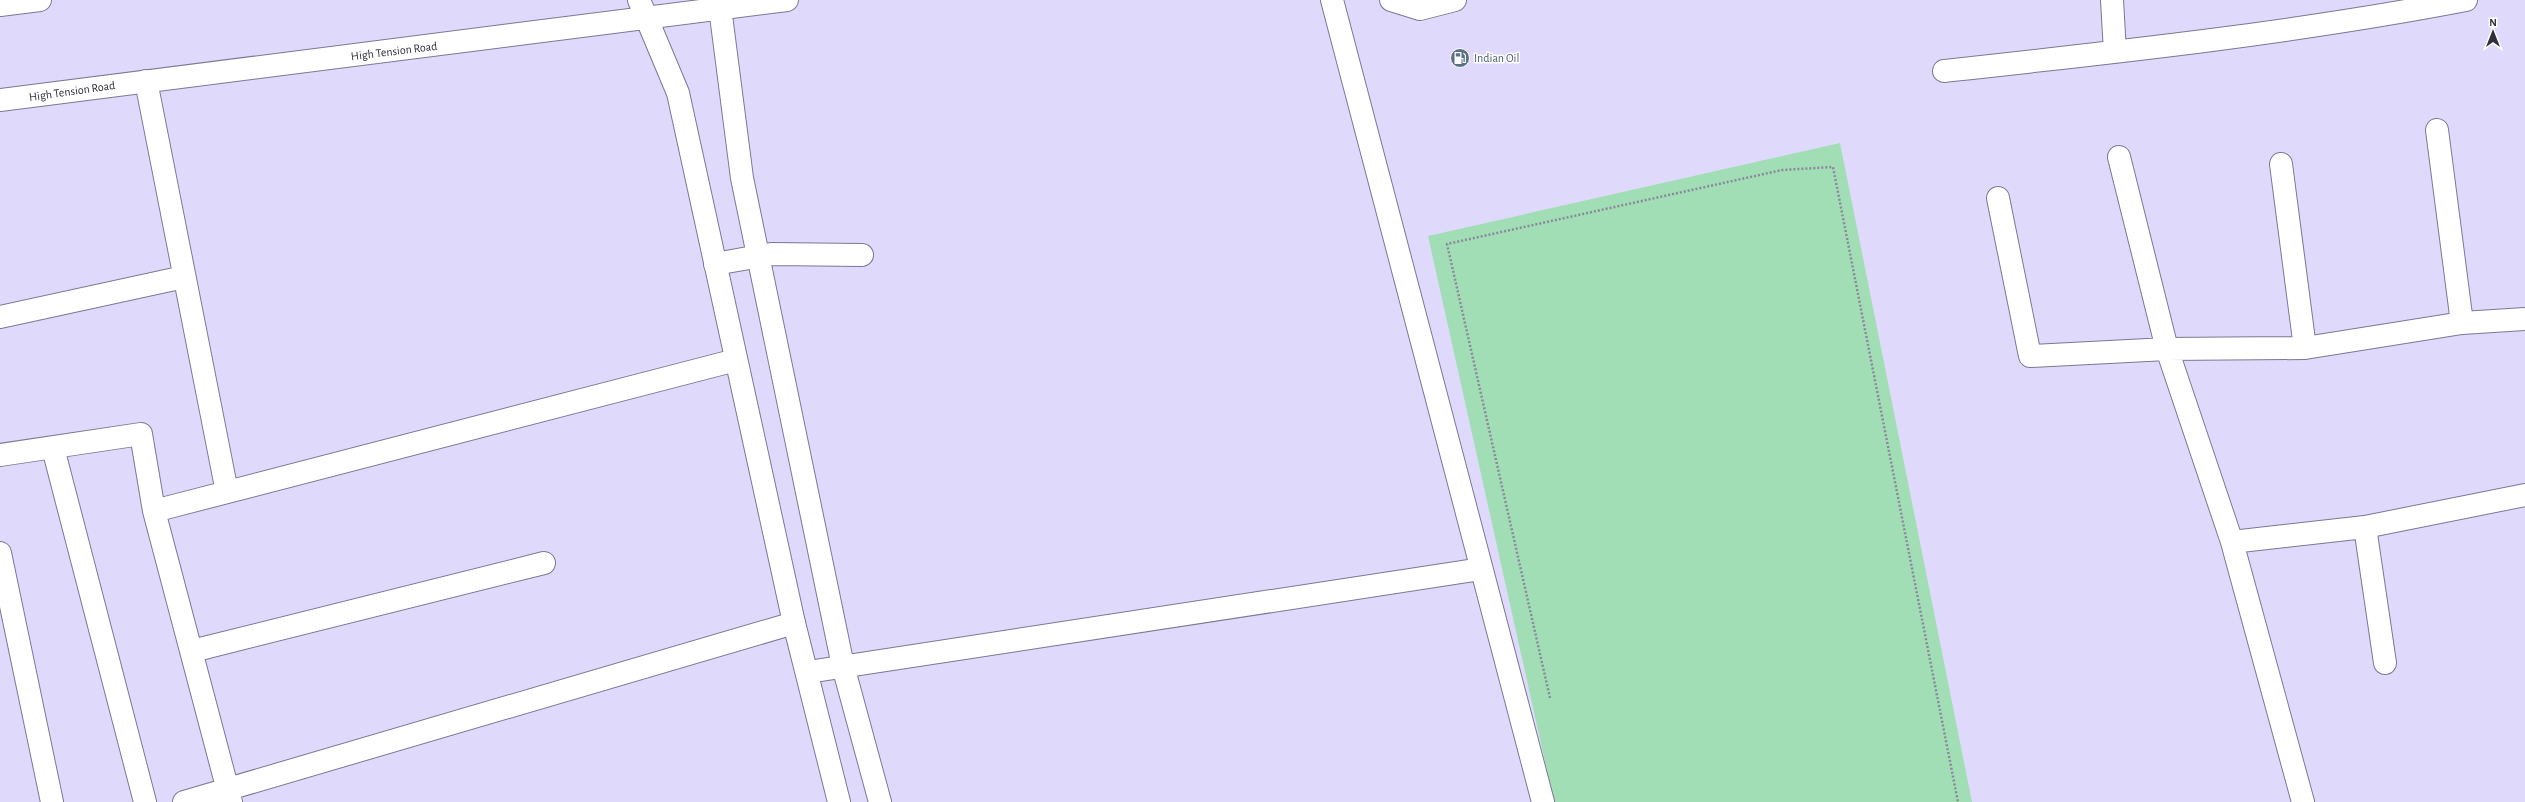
<svg xmlns="http://www.w3.org/2000/svg" width="2525" height="802" viewBox="0 0 2525 802" font-family="'Alegreya Sans',sans-serif">
<style>
.green{fill:#a1deb5}
.lines{fill:none;stroke-linecap:round;stroke-linejoin:round}
.service-casing{stroke:#7b7795;stroke-width:24}
.minor-casing{stroke:#7b7795;stroke-width:24}
.tertiary-casing{stroke:#7b7795;stroke-width:24}
.path{stroke:#8b889e;stroke-width:2.5;stroke-dasharray:2 2;stroke-linecap:butt}
.service{stroke:#fff;stroke-width:22}
.minor{stroke:#fff;stroke-width:22}
.tertiary{stroke:#fff;stroke-width:22}
.labels{text-anchor:middle;dominant-baseline:central;stroke-width:3;stroke-linejoin:round;paint-order:stroke}
.street-label{font-size:12px;fill:#302f3b;stroke:#fff}
.service-label{font-size:12px;fill:#4e5e75;stroke:#fff;text-anchor:start}
</style>
<rect width="100%" height="100%" fill="#dfdafb"/>
<!-- green -->
<path class="green" d="M1840 143 1972 802H1554L1428 236Z"/>
<g class="lines">
<!-- service casing -->
<g class="service-casing">
<path id="service" d="M1332 0 1543 802
M1391 0 1420 9 1455 0
M715 264 771 254 862 255
M808 672 1481 569"/>
</g>
<!-- minor casing -->
<g class="minor-casing">
<path id="minor" d="M2112 0 2115 52
M1944 71C2118 52 2294 33 2466 0
M146 81 227 492
M2437 130 2462 323
M2119 157 2167 349 2232 542 2303 802
M2281 164 2305 348
M1998 198 2030 356 2167 349 2305 348 2462 323 2525 319
M0 317 184 277
M53 448 145 802
M0 455 141 434 154 511 231 802
M154 511 736 360
M2365 527 2385 663
M2232 542 2365 527 2525 495
M0 553 52 802
M192 651 544 563
M184 802 794 623"/>
</g>
<!-- tertiary casing -->
<g class="tertiary-casing">
<path id="tertiary" d="M639 0 678 93 794 623 839 802
M719 0 742 178 843 666 880 802
M0 5 40 0
M0 100 787 0"/>
</g>
<!-- path -->
<path class="path" d="M1550 698 1447 244 1782 170 1833 167 1958 802"/>
<!-- service -->
<use href="#service" class="service"/>
<!-- minor -->
<use href="#minor" class="minor"/>
<!-- tertiary -->
<use href="#tertiary" class="tertiary"/>
</g>
<!-- icons -->
<defs>
<g id="fuel-disc" transform="scale(1)"><circle r="9.5" fill="#5c6f8a" stroke="#fff"/><path d="M-5.5-6h7V0h2V4h1.3V-2.5L3-4.5l.8-.8L6-3V5H2.5V1h-1V6h-7ZM-4.2-4.7v3.2H.2V-4.7Z" fill="#fff"/></g>
</defs>
<g fill-rule="evenodd">
<use href="#fuel-disc" x="1460" y="58"/>
</g>
<g class="labels">
<!-- street labels -->
<g class="street-label">
<text transform="translate(394 51) rotate(-7)">High Tension Road</text>
<text transform="translate(72 91) rotate(-8)">High Tension Road</text>
</g>
<!-- service labels -->
<g class="service-label">
<text x="1474" y="58">Indian Oil</text>
</g>
</g>
<!-- north arrow -->
<g transform="translate(2493 32)" stroke="#ffffff" stroke-width="3" paint-order="stroke">
<path d="M0-3L7 15L0 10L-7 15Z" fill="#302f3b"/>
<text y="-6" font-size="11" font-weight="bold" text-anchor="middle" fill="#302f3b">N</text>
</g>
</svg>
